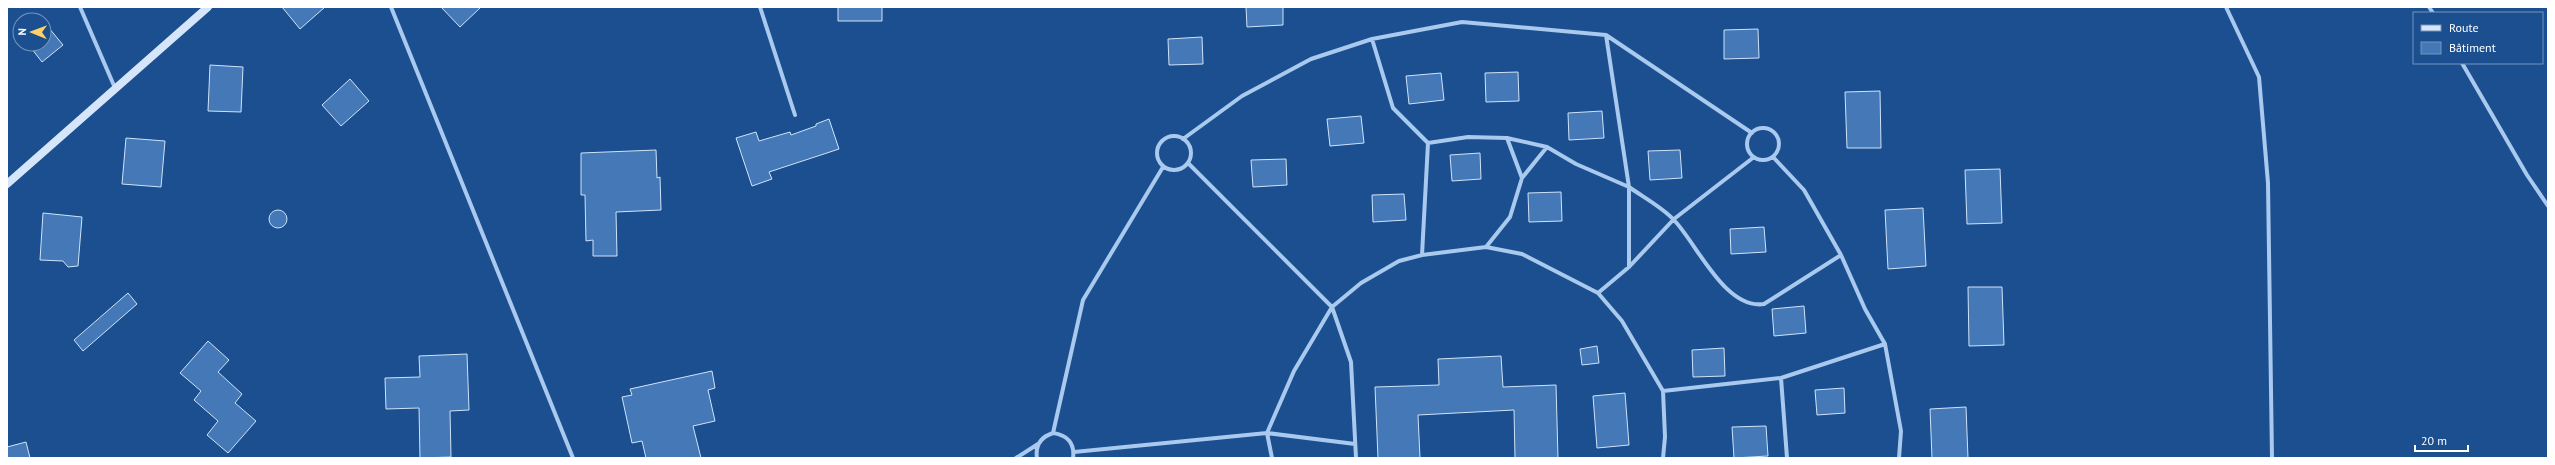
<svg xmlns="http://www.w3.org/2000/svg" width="2555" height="465" viewBox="0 0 2555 465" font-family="'PT Sans',sans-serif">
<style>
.building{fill:#4478b7;stroke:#cfe3fa}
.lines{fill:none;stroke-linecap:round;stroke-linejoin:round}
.street{stroke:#a9c9ee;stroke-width:4}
.secondary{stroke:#d6e6fa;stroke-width:8}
</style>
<rect width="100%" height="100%" fill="#1b4f8f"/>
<!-- building -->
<path class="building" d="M282 7H325L300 29Z
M441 7H481L460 27Z
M838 7H882V21H838Z
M1246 7H1283V25L1247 27Z
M38 14 43 20H30Z
M44 22 63 45 42 62 28 44H44Z
M1758 29 1759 58 1724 59V30Z
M1202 37 1203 64 1169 65 1168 39Z
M210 65 243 67 241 112 208 111Z
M1518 72 1519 101 1486 102 1485 73Z
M1441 73 1444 100 1409 104 1406 76Z
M350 79 369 101 341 126 322 105Z
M1880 91 1881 148H1847L1845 92Z
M1602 111 1604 138 1569 140 1568 113Z
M1361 116 1364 143 1330 146 1327 119Z
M829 119 839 149 769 172 772 179 752 186 736 138 756 132 759 141 790 132 791 135 816 126V124Z
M126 138 165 141 161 187 122 184Z
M656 150 657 178 660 177 661 210 616 212 617 256H593V240L586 241 585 195H581V153Z
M1680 150 1682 178 1650 180 1648 151Z
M1480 153 1481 179 1452 181 1450 155Z
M1286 159 1287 185 1253 187 1251 160Z
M2000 169 2002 223 1967 224 1965 170Z
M1561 192 1562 221 1529 222 1528 193Z
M1404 194 1406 220 1373 222 1372 195Z
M1923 208 1926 266 1888 269 1885 210Z
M269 219a9 9 0 1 1 18 0a9 9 0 1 1-18 0Z
M43 213 82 217 78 266 68 267 63 261 40 260Z
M1764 227 1766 252 1731 254 1730 229Z
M1968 287H2002L2004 345 1969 346Z
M128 293 137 304 83 351 74 340Z
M1804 306 1806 333 1774 336 1772 309Z
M208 341 229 360 218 372 242 394 235 403 256 421 228 453 207 435 218 421 194 400 201 391 180 373Z
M1597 346 1599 363 1582 365 1580 349Z
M1724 348 1725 376 1693 377 1692 350Z
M467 354 469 410 450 411 451 457 420 458 419 408 386 409 385 378 420 377 419 356Z
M1501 356 1503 387 1556 385 1558 458H1515L1514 410 1418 415 1420 458H1378L1375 387 1439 385 1438 359Z
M712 371 715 388 708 390 715 421 693 426 701 458H646L642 441 632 443 622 397 632 395 630 389Z
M1844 388 1845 413 1817 415 1815 390Z
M1625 393 1629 445 1597 448 1593 396Z
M1966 407 1968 458H1932L1930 409Z
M1766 426 1768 456 1734 458 1732 427Z
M26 442 30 458H7V447Z"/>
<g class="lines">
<!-- street -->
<path class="street" d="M80 7 115 88
M391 7 573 458
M760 7 795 115
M2226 7 2259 77 2268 183 2272 458
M2429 7 2433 13
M1606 35 1629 187
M1372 39 1393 108 1428 143
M2462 63 2527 175 2548 206
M1747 144a16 16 0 1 1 32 0a16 16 0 1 1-32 0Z
M1157 153a17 17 0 1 1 34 0a17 17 0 1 1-34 0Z
M1507 138 1522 178
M1183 139 1242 96 1311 59 1372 39 1462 22 1606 35 1752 133
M1773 157 1804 190 1841 255 1865 309 1885 344 1901 431 1899 458
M1188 163 1332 307 1351 362 1356 458
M1486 247 1510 217 1522 178 1547 147 1576 164 1629 187
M1422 255 1428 143 1468 137 1507 138 1547 147
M1629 267V187C1643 197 1662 207 1674 220 1697 244 1725 310 1764 304L1841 255
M1598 293 1629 267 1674 219 1754 157
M1663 391 1781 378
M1053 433 1083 300 1163 167
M1074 452 1267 433 1355 444
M1016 458 1038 444
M1037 458C1035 445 1041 437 1053 433 1067 435 1075 443 1073 458
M1272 458 1267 433 1294 371 1332 307 1361 283 1399 261 1422 255 1486 247 1522 254 1598 293 1622 321 1663 391 1665 437 1663 458
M1787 458 1781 378 1885 344"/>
<!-- secondary -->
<path class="secondary" d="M7 184 208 7"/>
</g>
<!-- border -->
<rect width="2555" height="465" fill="none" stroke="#ffffff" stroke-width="16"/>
<!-- legend -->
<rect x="2413" y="12" width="130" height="52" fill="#1b4f8f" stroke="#7695bc"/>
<rect x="2421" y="25" width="20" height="6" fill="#d6e6fa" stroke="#7695bc"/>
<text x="2449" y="32" font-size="12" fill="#ffffff">Route</text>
<rect x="2421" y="42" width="20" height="12" fill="#4478b7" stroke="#7695bc"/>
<text x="2449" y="52" font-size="12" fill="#ffffff">Bâtiment</text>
<!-- north arrow -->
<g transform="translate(32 32) rotate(271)"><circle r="19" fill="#1b4f8f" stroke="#7695bc"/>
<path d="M0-3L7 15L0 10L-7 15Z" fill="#ffd166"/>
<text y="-6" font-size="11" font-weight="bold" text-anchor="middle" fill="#ffffff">N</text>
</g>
<!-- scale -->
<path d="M2415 445v6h53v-6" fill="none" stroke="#ffffff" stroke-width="2"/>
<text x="2421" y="445" font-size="12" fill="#ffffff" stroke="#1b4f8f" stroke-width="3" paint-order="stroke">20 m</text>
</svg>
